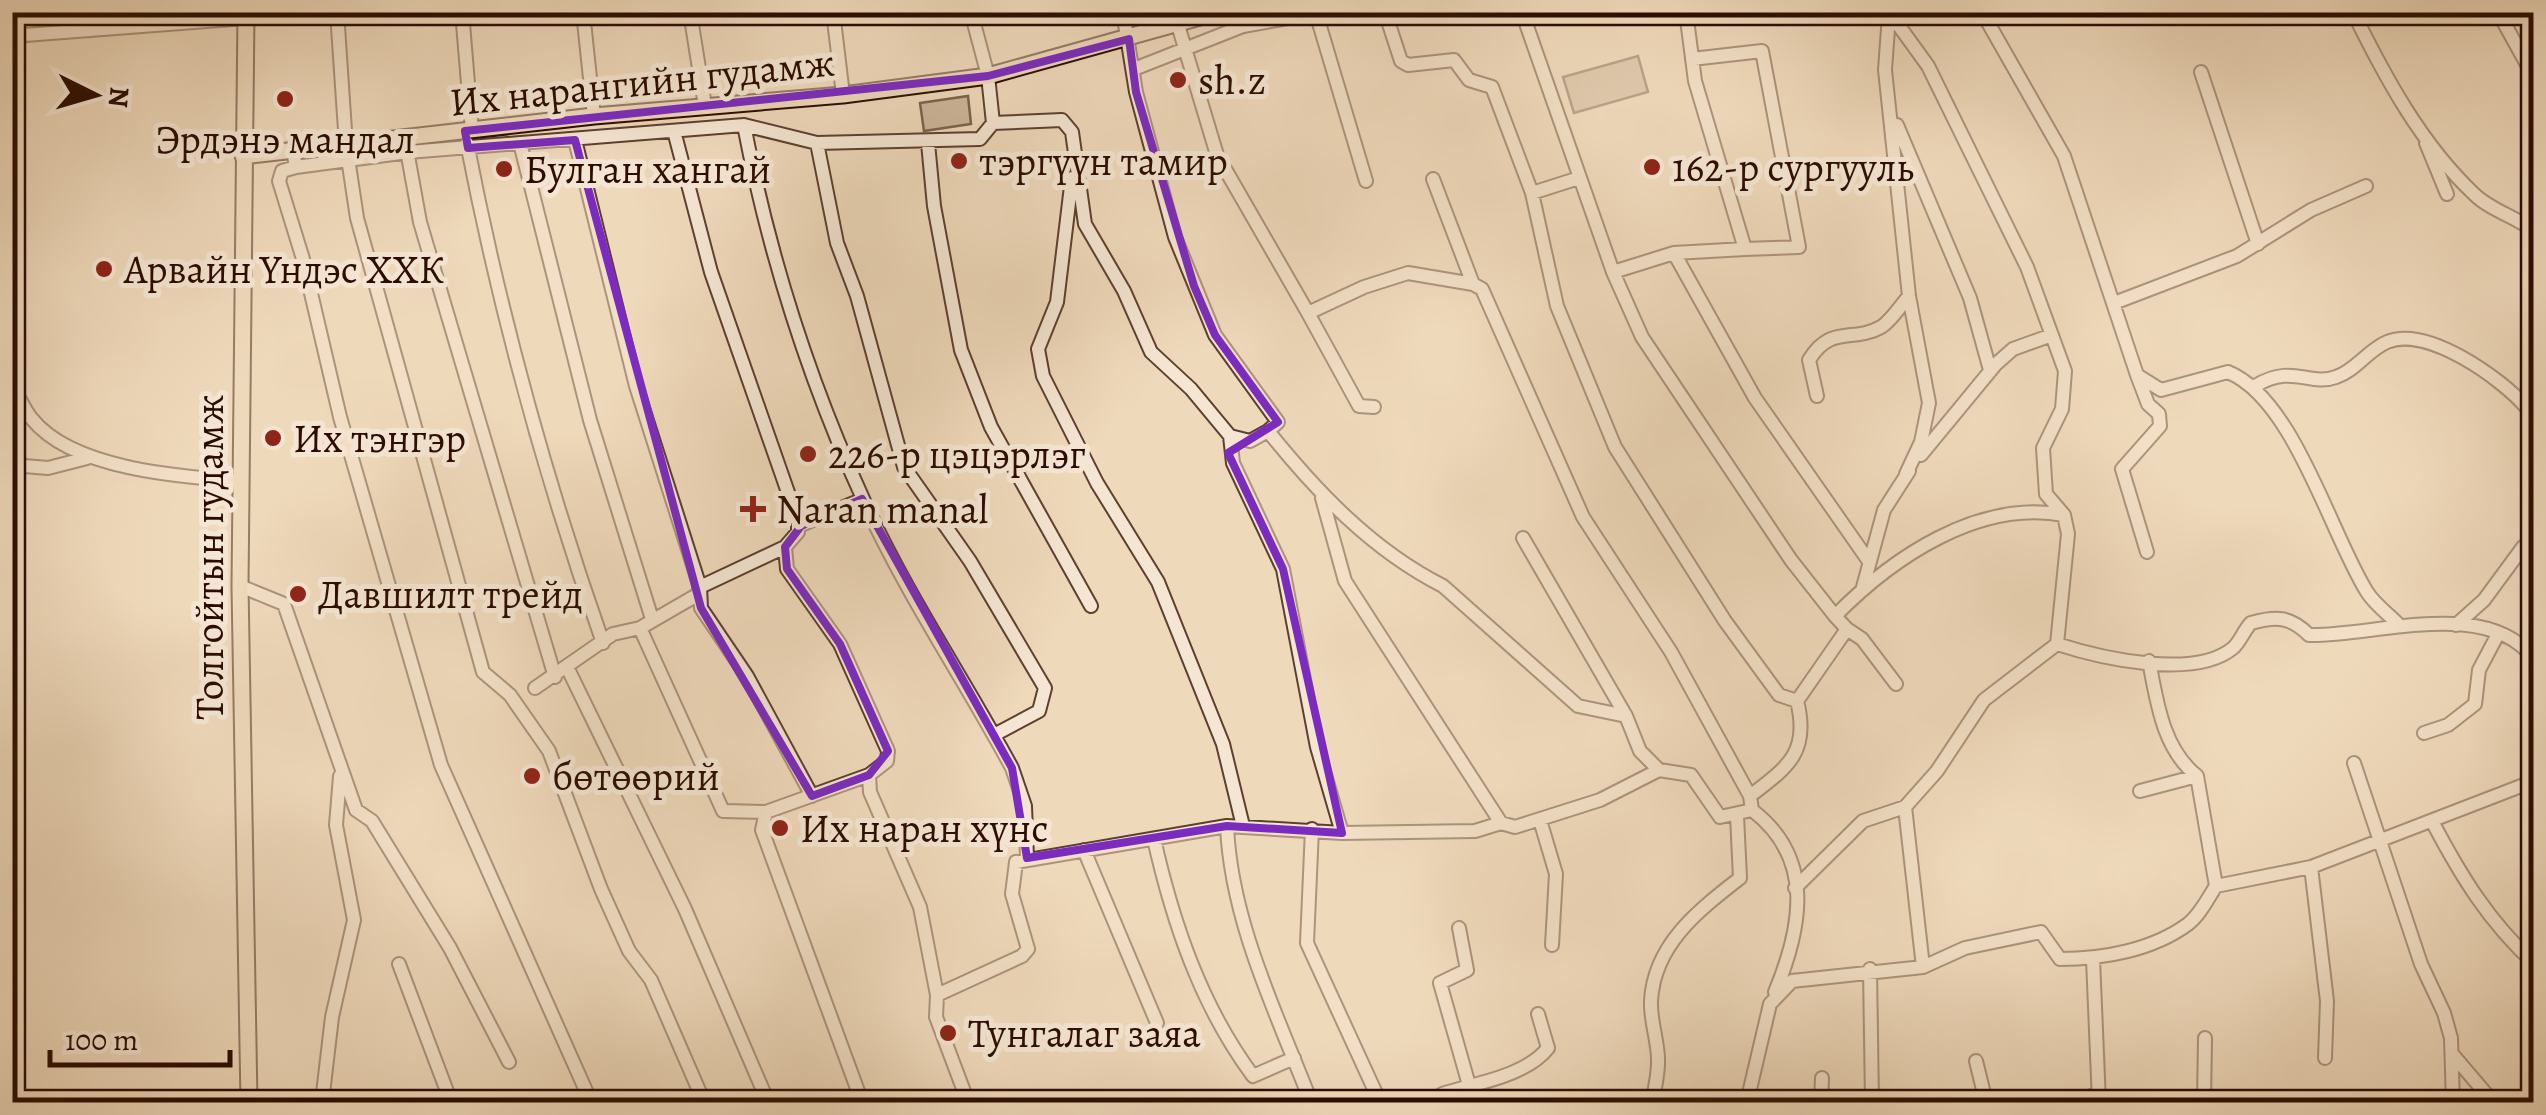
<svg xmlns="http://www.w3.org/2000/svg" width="2546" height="1115" viewBox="0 0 2546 1115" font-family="Alegreya,serif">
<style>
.green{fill:#ceb69b;stroke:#7c614e;stroke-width:2.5}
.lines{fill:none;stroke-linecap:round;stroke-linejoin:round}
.minor-casing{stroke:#5c3f2f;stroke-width:16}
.major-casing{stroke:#2b0c00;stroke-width:19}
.minor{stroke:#f5e6d3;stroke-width:12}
.major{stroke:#efd9bb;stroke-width:15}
.marked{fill:none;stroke:#7b2cbf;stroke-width:8;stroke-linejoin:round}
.poi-dot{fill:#8f2418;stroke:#f5e6d3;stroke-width:4}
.labels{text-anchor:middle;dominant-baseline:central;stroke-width:10;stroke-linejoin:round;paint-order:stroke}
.poi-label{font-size:40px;fill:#2b0c00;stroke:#f5e6d3;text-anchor:start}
.street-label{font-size:40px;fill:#2b0c00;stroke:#f5e6d3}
</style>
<rect width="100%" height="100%" fill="#efd9bb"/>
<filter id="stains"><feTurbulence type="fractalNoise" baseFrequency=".002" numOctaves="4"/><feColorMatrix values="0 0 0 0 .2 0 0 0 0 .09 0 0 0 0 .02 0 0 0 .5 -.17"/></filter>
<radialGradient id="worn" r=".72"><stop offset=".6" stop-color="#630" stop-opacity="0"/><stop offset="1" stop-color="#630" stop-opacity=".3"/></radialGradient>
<!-- green -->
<path class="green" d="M1638 56 1648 92 1574 113 1563 77Z
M968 96 971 124 924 131 920 103Z"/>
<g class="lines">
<!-- minor casing -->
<g class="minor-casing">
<path id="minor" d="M337 12 346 145 357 218 483 672 510 695 549 751 601 889 629 951 651 980 704 1102
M462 12 472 131
M583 12 594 116
M690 12 705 106
M833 12 843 95
M1123 12 1136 92 1175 237 1215 335 1278 422 1268 431
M1385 12 1401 61 1408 65 1454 60 1469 80 1492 87 1532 193 1557 306 1615 447 1725 621 1779 695 1797 701
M1522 12 1613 272 1642 337 1791 560 1835 616
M1686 12 1695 81 1745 249 1799 247 1762 51 1692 59
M1889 12 1928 66 1992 196 2027 267 2065 371 2062 409 2043 448 2046 494 2064 515 2068 534 2057 644
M1982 12 2064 156 2137 375 2161 390 2228 372C2294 399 2330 533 2367 592 2375 605 2390 615 2400 626
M2093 12 2094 17
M2353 12C2385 77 2421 144 2474 194 2490 210 2516 217 2534 231
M2498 12 2534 77
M1889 15 1885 70 1909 296 1929 403 1921 442 1906 474
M1178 25 1217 155 1308 313 1364 287 1408 273 1473 284 1482 289 1583 517 1671 652 1750 796
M12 36 246 18
M1134 69 1243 26 1311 14 1319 23 1366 181
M2201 72 2258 244
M993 123 1062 120 1072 132 1085 224 1124 291 1151 352 1191 389 1230 436 1250 441 1268 431C1317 492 1372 550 1443 586L1578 706 1626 716 1640 751 1659 770 1691 775 1720 817 1752 810 1750 796C1788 767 1810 752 1797 701L1847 629 1835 616C1892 558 1978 499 2064 515
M744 125C769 255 809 381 864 501 906 594 964 679 1012 768L1025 806 1027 858
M1897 125 1970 298 1990 370
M674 131 711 272 798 521V532L785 547 787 569 840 644 888 751 887 761 869 775 870 792 920 907 937 995
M575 140 636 386 700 587 701 608 747 676 812 796
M467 143C500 313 546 481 603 643
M520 143 590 420 652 619
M817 143 837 243 857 296 904 467 970 561 1045 688 1039 711 994 735
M928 143 934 206 961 350 991 427 1091 606
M2426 143 2447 194
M406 145 420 222 555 677
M293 151 296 167 282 171 279 181 303 259 340 417 441 765 591 1102
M296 167 408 152 744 125 817 143 980 139 993 123 988 76 971 12
M1072 178 1057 302 1038 349 1043 376 1097 483 1158 582 1223 744 1243 826
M1433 179 1473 284
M1532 193 1579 178
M1674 253 1745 249
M1613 272 1674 253 1755 398 1868 560
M2114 303 2237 256 2311 210 2366 186
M1308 313 1359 406 1374 407
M2137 375 2148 404 2159 414 2160 426 2122 469 2147 552
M12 385C19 396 24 410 32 419 72 469 180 477 240 481
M2255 386C2293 363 2309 387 2336 377 2355 371 2368 350 2387 342 2427 325 2502 379 2526 407H2534
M1817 396 1809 360C1831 324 1853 343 1881 327 1891 321 1901 305 1909 296
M1230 436 1233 463 1283 569 1317 747 1342 833
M1921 455 1996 364 2013 349 2052 335
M12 465 48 468 87 458
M1322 498 1345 581 1501 823
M799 526 863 499
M1523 538 1626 716
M240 586 284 604 356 810 372 821 450 948 509 1062
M1863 587 1884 510 1909 471
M2456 625 2484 600 2523 547
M640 628 723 811 766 812
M1847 629 1862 639 1896 684
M2149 661C2157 703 2163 749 2197 776L2216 886
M568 669 685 909 768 1102
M535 688 613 634 640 628 697 595 700 587 785 547
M2424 733 2448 725 2475 704 2479 670 2498 634
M2354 763 2421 964 2444 1013 2451 1038 2453 1102
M2140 791 2197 776
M1752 810C1815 858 1802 927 1775 992
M1540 820 1556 874 1552 945
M2433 823C2461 876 2489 922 2534 963
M1227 826C1231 922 1277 1014 1311 1102
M1312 829 1307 943 1380 1102
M1154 839C1173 923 1201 1006 1253 1076L1294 1058
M1084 850 1157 1023
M2311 867 2327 1001 2325 1058
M1795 888 1863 821 1905 807
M1459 928 1467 970 1440 983 1469 1085
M2093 959 2099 1102
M399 964 451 1102
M1923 967 1905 807 1937 771 1984 700 2057 644C2100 658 2195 680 2233 648 2240 642 2244 630 2251 623 2276 616 2290 616 2309 635 2373 637 2487 596 2534 659
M1870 969 1872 1102
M2453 1055 2493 1102
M1976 1061 1986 1102
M322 1102 332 1017 354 920 336 825 340 776
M862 1102 762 830 766 812 869 775
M968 1102 936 1017 937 995 1022 956 1028 949 1012 894 1016 862 1227 826 1342 833 1475 831 1501 823 1515 827 1600 800 1659 770
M1444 1102 1442 1094C1476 1083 1526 1076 1548 1048L1538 1014
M1653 1102C1654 1090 1658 1076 1658 1063 1659 1043 1650 1022 1651 1001 1654 944 1699 910 1740 878L1737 816
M1747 1102 1770 1004 1792 981 1923 967 1965 948 2041 932 2060 959C2103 959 2153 950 2188 924 2200 915 2208 898 2216 886L2311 867 2534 781
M1821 1102 1822 1078
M2077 1102 2098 1093
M2204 1102 2205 1038"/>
</g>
<!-- major casing -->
<g class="major-casing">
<path id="major" d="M246 12 240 586 249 1102
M243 156 594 116 843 95 988 76 1218 12"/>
</g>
<!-- minor -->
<use href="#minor" class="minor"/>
<!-- major -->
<use href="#major" class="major"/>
</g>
<!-- marked area -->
<path d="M0 0H2546V1115H0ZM1129 39 1136 92 1194 286 1215 335 1278 422 1228 453 1283 569 1342 833 1227 826 1027 858 1012 768 862 499 801 526 785 547 787 569 840 644 888 751 869 775 812 796 701 608 575 140 468 148 465 131 988 76Z" fill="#efd9bb" fill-opacity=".55" fill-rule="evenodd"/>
<path class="marked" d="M1129 39 1136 92 1194 286 1215 335 1278 422 1228 453 1283 569 1342 833 1227 826 1027 858 1012 768 862 499 801 526 785 547 787 569 840 644 888 751 869 775 812 796 701 608 575 140 468 148 465 131 988 76Z"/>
<!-- markers -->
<g class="poi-dot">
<circle cx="1178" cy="80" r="10"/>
<circle cx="285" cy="99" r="10"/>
<circle cx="959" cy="161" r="10"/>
<circle cx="1652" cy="167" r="10"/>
<circle cx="504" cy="169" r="10"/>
<circle cx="104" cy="269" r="10"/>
<circle cx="273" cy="438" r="10"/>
<circle cx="808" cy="454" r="10"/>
<path d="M748 494h10v10h10v10h-10v10h-10v-10h-10v-10h10z"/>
<circle cx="298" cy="594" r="10"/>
<circle cx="532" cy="776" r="10"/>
<circle cx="780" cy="828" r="10"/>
<circle cx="948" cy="1033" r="10"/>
</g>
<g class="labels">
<!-- poi labels -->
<g class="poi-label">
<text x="1198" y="80">sh.z</text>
<text x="285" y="139" text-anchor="middle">Эрдэнэ мандал</text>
<text x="979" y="161">тэргүүн тамир</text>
<text x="1672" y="167">162-р сургууль</text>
<text x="524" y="169">Булган хангай</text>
<text x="124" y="269">Арвайн Үндэс ХХК</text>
<text x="293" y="438">Их тэнгэр</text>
<text x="828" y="454">226-р цэцэрлэг</text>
<text x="776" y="509">Naran manal</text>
<text x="318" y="594">Давшилт трейд</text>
<text x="552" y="776">бөтөөрий</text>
<text x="800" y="828">Их наран хүнс</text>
<text x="968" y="1033">Тунгалаг заяа</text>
</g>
<!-- street labels -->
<g class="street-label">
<text transform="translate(642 82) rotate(-6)">Их нарангийн гудамж</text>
<text transform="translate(209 557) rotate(-90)">Толгойтын гудамж</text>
</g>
</g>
<!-- margin -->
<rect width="2546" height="1115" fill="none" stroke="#efd9bb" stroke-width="50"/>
<rect x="15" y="15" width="2516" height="1085" fill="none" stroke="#2b0c00" stroke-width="5"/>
<rect x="25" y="25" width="2496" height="1065" fill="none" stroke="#2b0c00" stroke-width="2.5"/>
<!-- north arrow -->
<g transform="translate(95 95) rotate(95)" stroke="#f5e6d3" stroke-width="8" paint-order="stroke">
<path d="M0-8L18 38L0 25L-18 38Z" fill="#2b0c00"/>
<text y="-15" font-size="28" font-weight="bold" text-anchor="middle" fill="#2b0c00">N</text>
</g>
<!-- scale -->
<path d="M50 1050v15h180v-15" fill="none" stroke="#2b0c00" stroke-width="5"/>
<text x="65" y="1050" font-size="30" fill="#2b0c00" stroke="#f5e6d3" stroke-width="8" paint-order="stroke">100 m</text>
<rect width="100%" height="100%" filter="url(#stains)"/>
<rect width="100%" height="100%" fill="url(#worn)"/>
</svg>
